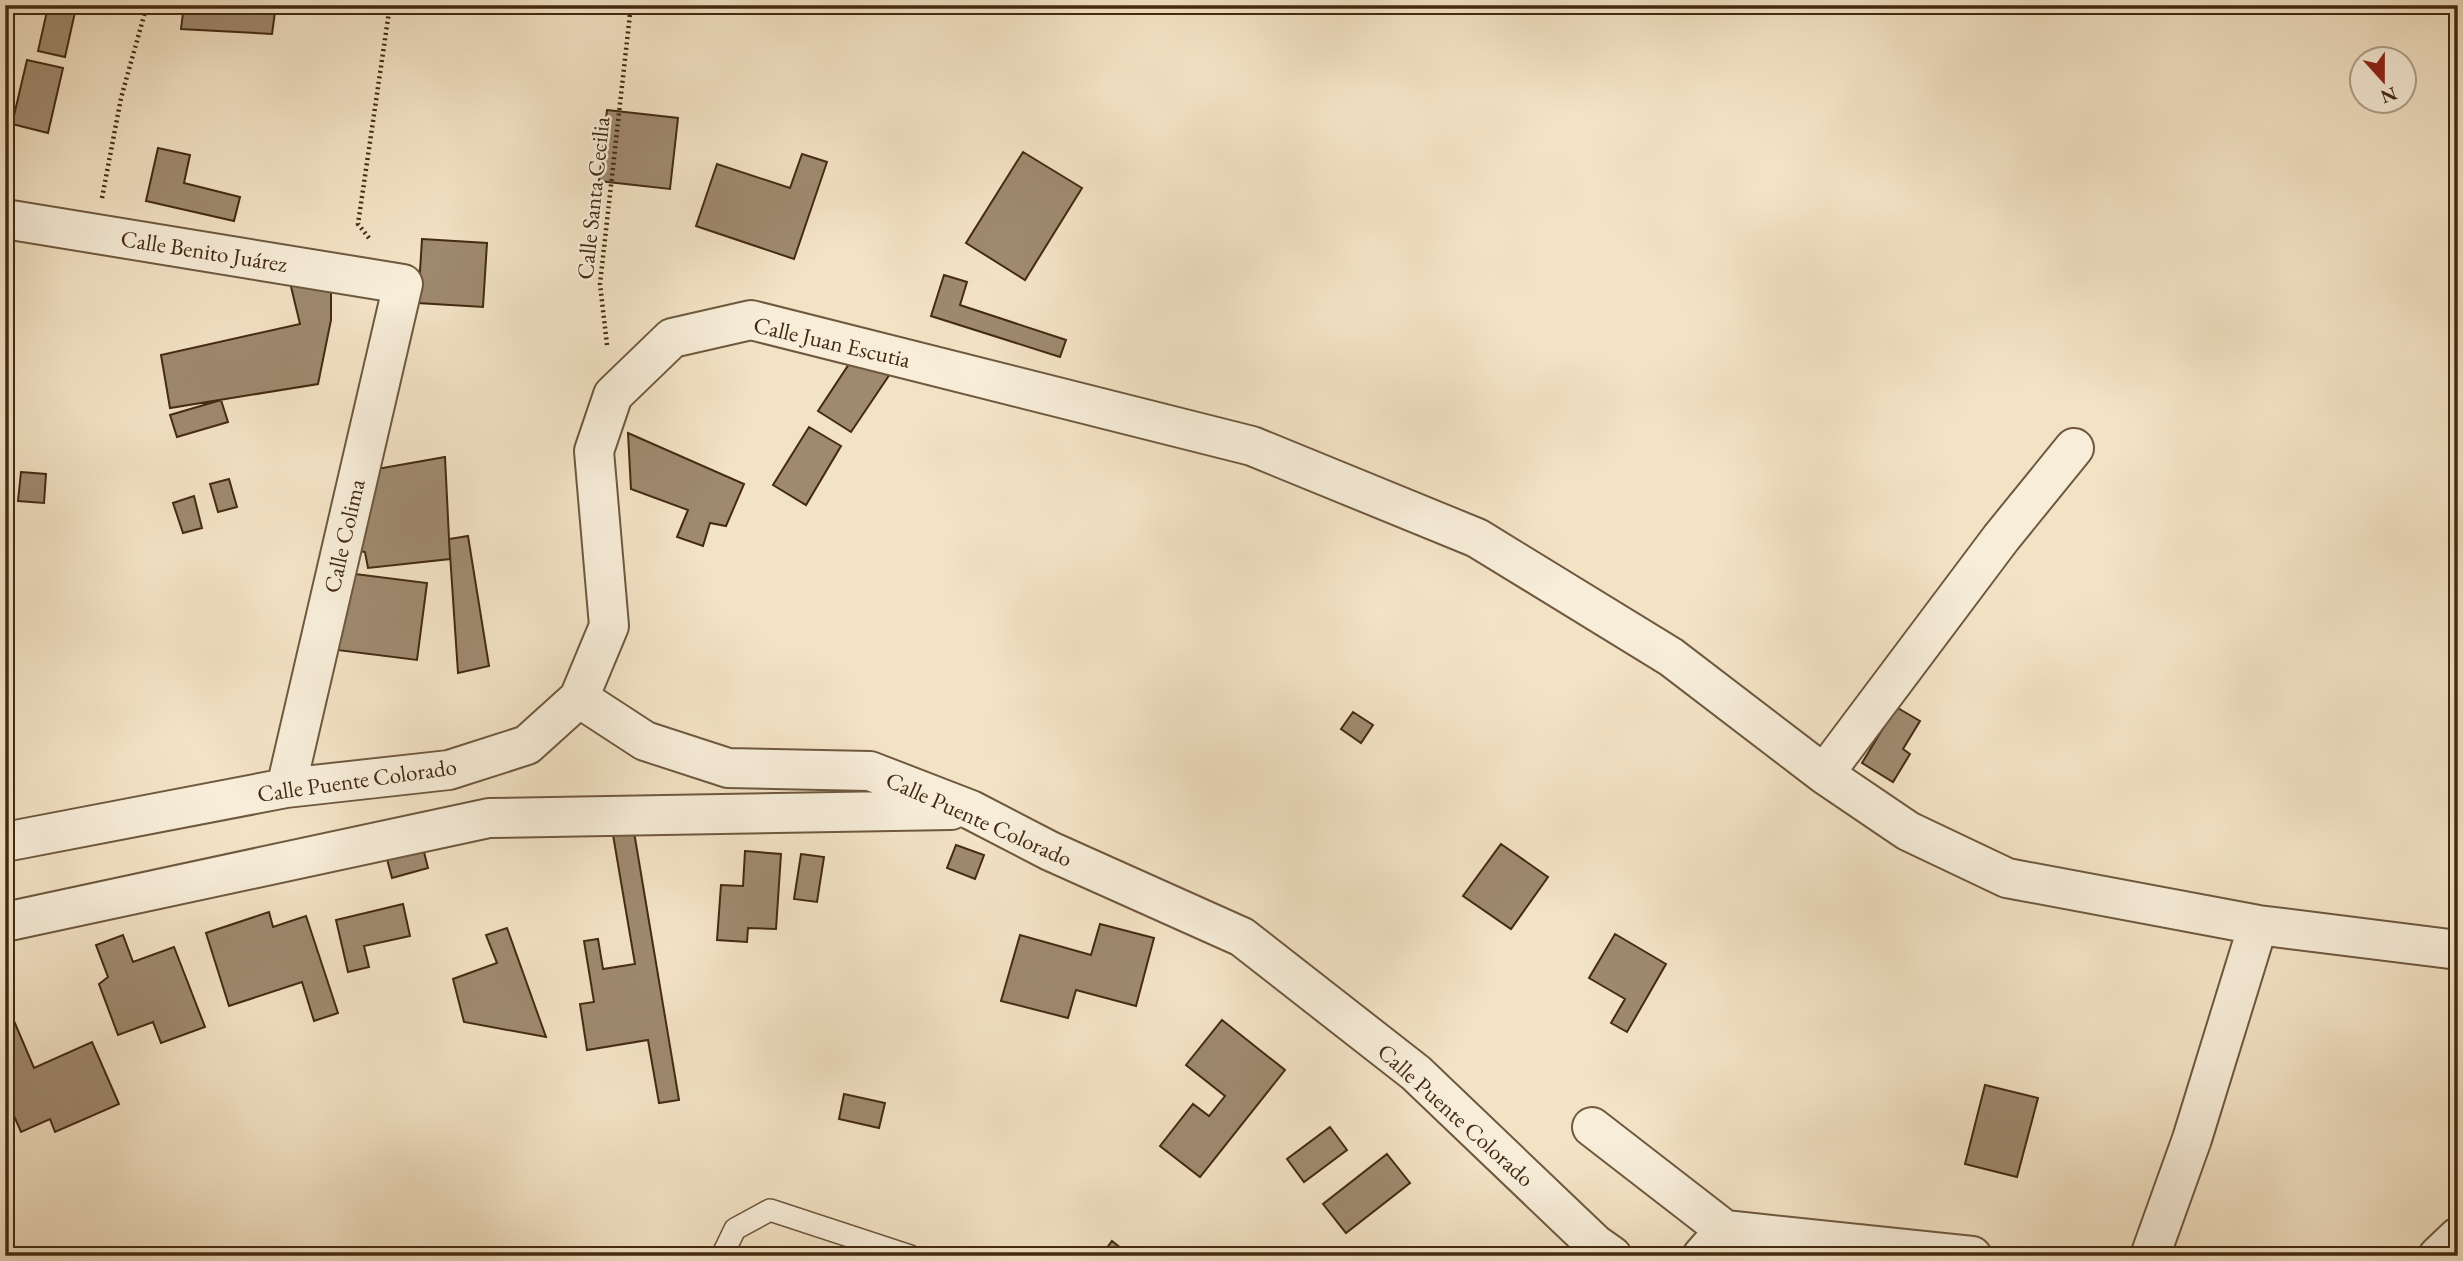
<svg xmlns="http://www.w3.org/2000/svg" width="2463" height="1261" viewBox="0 0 2463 1261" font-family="'EB Garamond',serif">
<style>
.building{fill:#9f8a6f;stroke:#432a11;stroke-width:2}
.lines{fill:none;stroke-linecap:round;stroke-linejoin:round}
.service-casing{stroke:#6f583e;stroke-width:24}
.minor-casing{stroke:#6f583e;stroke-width:42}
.path{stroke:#432a11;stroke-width:4.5;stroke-dasharray:2 3.5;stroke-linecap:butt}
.service{stroke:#f7edd9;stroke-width:21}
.minor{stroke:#f7edd9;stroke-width:38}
.labels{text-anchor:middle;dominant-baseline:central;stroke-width:5;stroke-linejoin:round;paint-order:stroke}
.street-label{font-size:23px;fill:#432a11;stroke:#f7edd9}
</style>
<rect width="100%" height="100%" fill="#f3e3c5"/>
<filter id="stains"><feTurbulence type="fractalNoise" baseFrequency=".00286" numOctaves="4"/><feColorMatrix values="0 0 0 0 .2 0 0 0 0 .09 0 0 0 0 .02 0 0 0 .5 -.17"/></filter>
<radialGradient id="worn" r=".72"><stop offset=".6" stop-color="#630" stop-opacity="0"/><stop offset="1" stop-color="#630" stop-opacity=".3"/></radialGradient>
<!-- building -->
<path class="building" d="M184 5H276L272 34 181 29Z
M48 7 75 12 65 57 38 51Z
M5 30 9 31 6 52H5Z
M27 60 63 68 48 133 12 124Z
M607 110 678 118 670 189 599 181Z
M158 148 190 155 184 183 240 197 234 221 146 201Z
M1023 152 1082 188 1025 280 966 243Z
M802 154 827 162 794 259 696 226 717 164 790 188Z
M422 239 487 243 483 307 418 303Z
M286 266 331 272V320L318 384 170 408 161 355 300 324Z
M944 275 967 282 960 305 1066 340 1060 357 931 316Z
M5 277 13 279 5 312Z
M857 352 890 374 851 432 818 411Z
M221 400 228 422 177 437 170 415Z
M809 427 841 446 806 505 773 485Z
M628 433 744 484 726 526 710 523 703 546 677 537 688 510 631 489Z
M445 457 450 559 368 568 365 552 336 547 334 495 355 493 354 473Z
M21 472 46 474 44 503 18 501Z
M229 479 237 507 218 512 210 484Z
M194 496 202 528 183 533 173 503Z
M468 536 489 666 458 673 449 539Z
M347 573 427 583 417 660 337 650Z
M1896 707 1920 721 1903 749 1910 754 1893 782 1862 763Z
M1353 712 1373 725 1361 743 1341 729Z
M415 816 428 868 392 878 378 825Z
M633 826 679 1100 659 1103 648 1040 587 1050 580 1004 594 1002 584 941 598 939 603 969 635 964 612 829Z
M1501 844 1548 877 1511 929 1463 896Z
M956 845 984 855 975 879 947 868Z
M745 851 781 854 776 929 748 928 747 942 717 940 721 885 743 886Z
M801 854 824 857 817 902 794 899Z
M403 904 410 936 364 946 369 967 348 972 336 920Z
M269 912 273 927 306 916 338 1013 314 1021 302 982 229 1006 206 933Z
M1100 924 1154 938 1136 1006 1076 990 1068 1018 1001 1001 1020 935 1091 955Z
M507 928 546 1037 464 1022 453 979 497 963 486 935Z
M1615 934 1666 964 1627 1032 1611 1023 1625 999 1589 978Z
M123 935 133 962 174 947 205 1027 161 1043 153 1022 118 1035 99 984 108 977 96 945Z
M1222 1020 1285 1070 1200 1177 1160 1146 1193 1104 1209 1116 1225 1096 1186 1065Z
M14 1021 34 1068 92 1042 119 1104 55 1132 50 1119 21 1132 5 1095V1025Z
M1985 1085 2038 1098 2017 1177 1965 1164Z
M844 1094 885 1103 879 1128 839 1119Z
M1330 1127 1347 1150 1304 1182 1287 1159Z
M1387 1154 1410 1183 1346 1233 1323 1204Z
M1112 1241 1131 1256H1101Z"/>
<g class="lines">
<!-- service casing -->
<g class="service-casing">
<path id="service" d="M722 1256 735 1229 770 1210 910 1256"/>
</g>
<!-- minor casing -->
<g class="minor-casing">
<path id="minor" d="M5 219 403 284 286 788
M579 698 645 741 728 768 870 771 971 810 1050 851 1242 937 1416 1073 1595 1244 1612 1256
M1824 774 2001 538 2074 448
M5 842 286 788 449 770 527 745 579 698 609 626 594 451 613 395 672 338 751 320 1252 446 1477 538 1671 657 1824 774 1908 831 2007 878 2258 925 2458 950
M5 922 489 818 951 810
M1592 1127 1725 1230
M1702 1256 1725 1230 1972 1256
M2150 1256 2192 1139 2258 925
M2438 1256 2458 1237"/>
</g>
<!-- path -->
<path class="path" d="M102 198 121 98 147 5
M369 238 358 224 390 5
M607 345 600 284 631 5"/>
<!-- service -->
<use href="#service" class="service"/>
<!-- minor -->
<use href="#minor" class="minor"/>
</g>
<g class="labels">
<!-- street labels -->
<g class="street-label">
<text transform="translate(593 198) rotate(-84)">Calle Santa Cecilia</text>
<text transform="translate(204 251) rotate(9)">Calle Benito Juárez</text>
<text transform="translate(832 342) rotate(13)">Calle Juan Escutia</text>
<text transform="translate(344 536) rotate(-77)">Calle Colima</text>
<text transform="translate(357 780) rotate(-8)">Calle Puente Colorado</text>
<text transform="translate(979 819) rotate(24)">Calle Puente Colorado</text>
<text transform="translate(1456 1115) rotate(42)">Calle Puente Colorado</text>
</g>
</g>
<!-- margin -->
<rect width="2463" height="1261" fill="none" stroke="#f3e3c5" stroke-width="28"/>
<rect x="7" y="7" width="2449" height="1247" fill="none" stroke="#432a11" stroke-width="3.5"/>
<rect x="14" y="14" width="2435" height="1233" fill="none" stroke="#432a11" stroke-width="2"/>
<!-- north arrow -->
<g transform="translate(2383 80) rotate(159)"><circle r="33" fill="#f7edd9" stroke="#af9f89" stroke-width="2"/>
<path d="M0-5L12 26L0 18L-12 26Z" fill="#8f2418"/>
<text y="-10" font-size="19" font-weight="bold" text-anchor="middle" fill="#432a11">N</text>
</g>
<rect width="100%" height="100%" filter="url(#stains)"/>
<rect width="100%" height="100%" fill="url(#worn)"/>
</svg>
